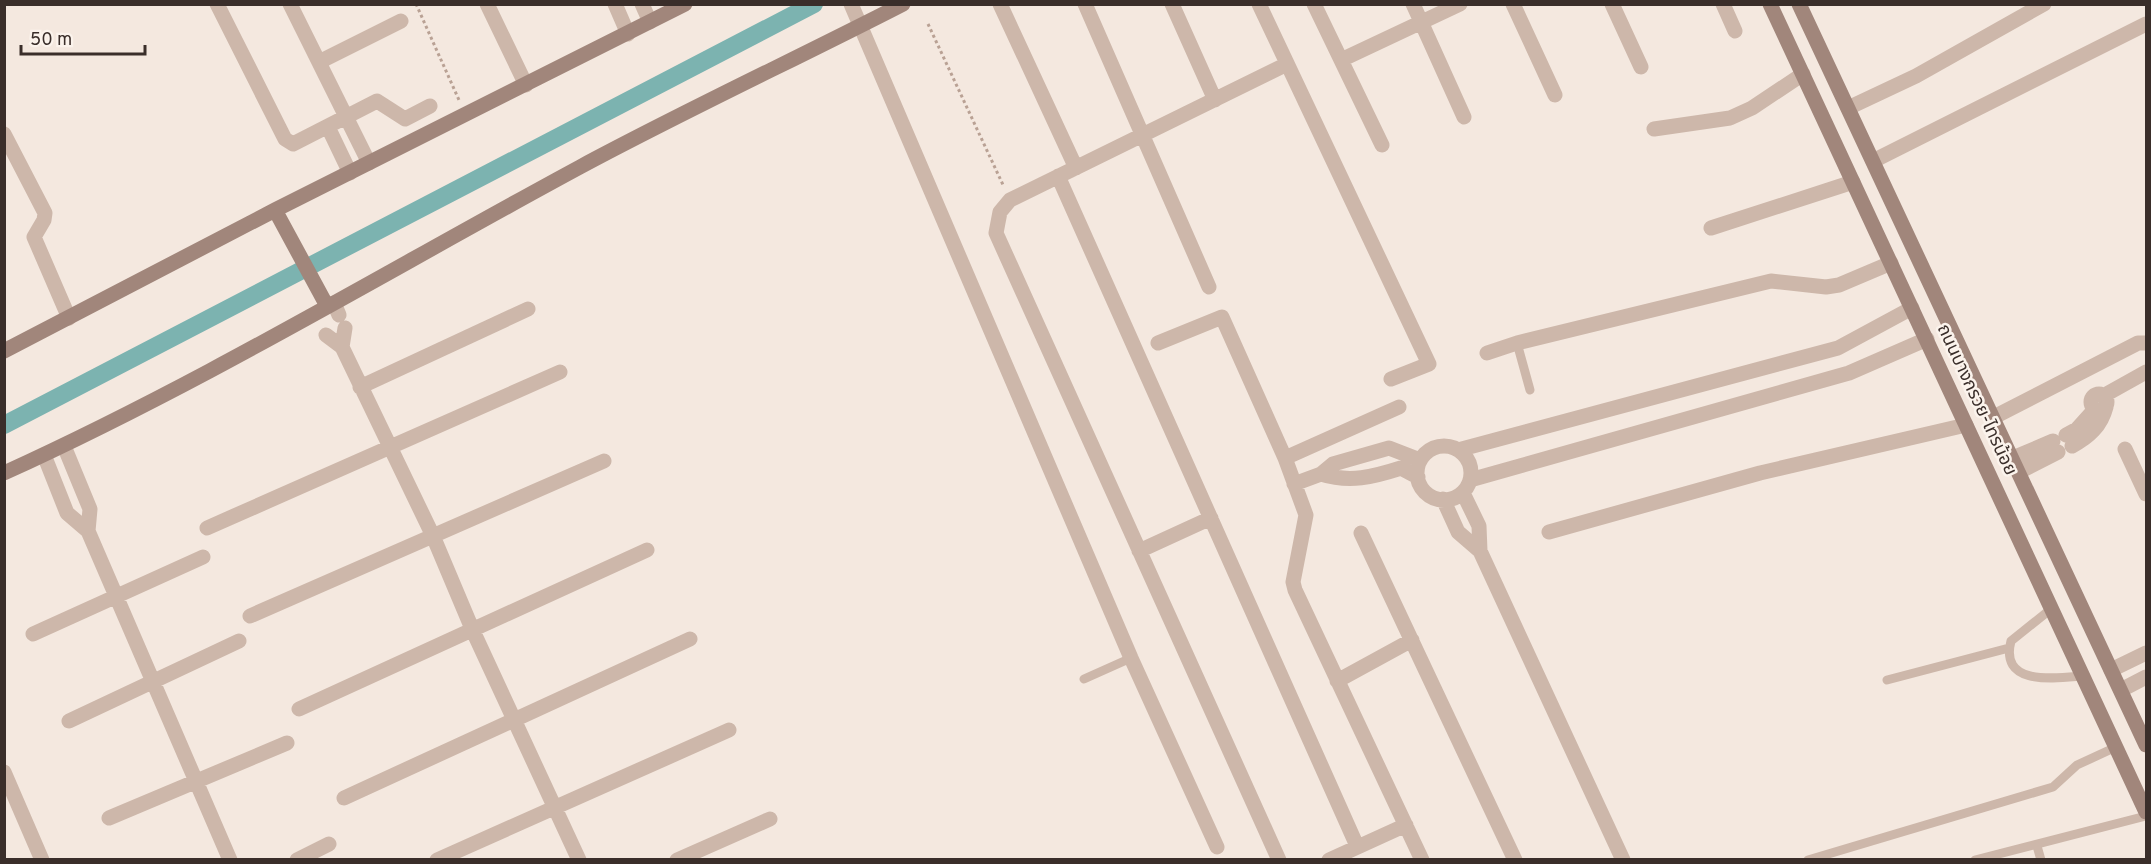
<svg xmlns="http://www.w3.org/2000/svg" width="2151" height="864" viewBox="0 0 2151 864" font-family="Overpass,'Noto Sans Thai',sans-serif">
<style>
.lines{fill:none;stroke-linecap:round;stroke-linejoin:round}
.canal{stroke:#7cb3b0;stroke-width:18}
.path{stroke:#b9a194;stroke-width:3;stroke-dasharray:3 3;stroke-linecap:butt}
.lane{stroke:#cdb7aa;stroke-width:9}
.street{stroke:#cdb7aa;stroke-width:15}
.secondary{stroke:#a1867b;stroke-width:15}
.labels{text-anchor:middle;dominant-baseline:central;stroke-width:5;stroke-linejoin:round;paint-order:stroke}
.street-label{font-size:18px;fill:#3a2e2a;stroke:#fbf3ec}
</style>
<rect width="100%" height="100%" fill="#f4e8df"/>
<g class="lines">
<!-- canal -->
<path class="canal" d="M4 425 814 4"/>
<!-- path -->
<path class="path" d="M416 4 459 100
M928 24 1004 187"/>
<!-- lane -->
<path class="lane" d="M1517 343 1530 390
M2051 609 2011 641C1999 687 2057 678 2083 676
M1084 679 1131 658
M1887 680 2009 648
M2037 846 2041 860
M1808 860 2053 787 2077 765 2116 747
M1975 860 2146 816"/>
<!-- street -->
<path class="street" d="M217 4 285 139 293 144 377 101 405 119 430 106
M290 4 369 163
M487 4 526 85
M615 4 628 34
M642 4 650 22
M851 4 1131 658 1217 847
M1000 4 1076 168
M1085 4 1209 287
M1172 4 1215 100
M1259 4 1429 364 1391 379
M1314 4 1382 145
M1413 4 1464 117
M1513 4 1555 95
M1612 4 1641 67
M1723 4 1735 31
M1341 60 1460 4
M319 62 401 21
M1848 108 1916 76 2044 4
M328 127 350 173
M1654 129 1730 118 1752 108 1803 74
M4 134 45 213 44 220 34 237 69 318
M1873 161 2146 24
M1058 176 1357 846
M1711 228 1853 182
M334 303 339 315
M326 335 342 347 433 536 473 631 579 860
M1158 343 1222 317 1285 458
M342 347 345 328
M1487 353 1517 343 1771 281 1826 287 1839 285 1891 263
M360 387 528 309
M2091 402a8 8 0 1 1 16 0a8 8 0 1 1-16 0Z
M2103 396 2146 372
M1399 407 1285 458 1306 515 1293 582 1295 590 1422 860
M1994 417 2138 343H2146
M2066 435 2077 429 2095 409
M64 446 90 509 88 531
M2072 446C2089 437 2101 426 2106 407
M1417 473a27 27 0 1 1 54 0a27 27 0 1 1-54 0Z
M2125 449 2146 494
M1458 450 1838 348 1912 308
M44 455 67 513 88 531 230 860
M2013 458 2053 441
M2019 472 2058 452
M1321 474C1350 483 1373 477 1401 468L1418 477
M1470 480 1849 373 1927 339
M1294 484 1321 474 1333 464 1389 448 1420 460
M1463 493 1479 526 1480 551 1623 860
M1443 499 1458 532 1480 551
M207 528 560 372
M1549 532 1760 473 1966 425
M1361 533 1515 860
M1139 551 1211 518
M250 616 604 461
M33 634 203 557
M2111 670 2146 653
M1337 681 1412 640
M2121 690 2146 677
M299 709 647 550
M69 721 239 641
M4 772 42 860
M344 798 690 639
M109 818 287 743
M297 860 329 844
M437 860 729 730
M677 860 770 819
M1279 860 996 233 1000 212 1010 200 1287 64
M1329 860 1406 825"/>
<!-- secondary -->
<path class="secondary" d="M1770 4 2146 812
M1799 4 2146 745
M275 210 327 306
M4 351 275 210 685 4
M4 473C202 383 389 270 580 167 686 110 796 59 903 4"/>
</g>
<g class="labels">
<!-- street labels -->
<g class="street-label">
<text transform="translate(1976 400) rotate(65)">ถนนบางกรวย-ไทรน้อย</text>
</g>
</g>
<!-- border -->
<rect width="2151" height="864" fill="none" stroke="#3a2e2a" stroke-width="12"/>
<!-- scale -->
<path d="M21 45v9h124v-9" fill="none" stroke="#3a2e2a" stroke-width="3"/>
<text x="30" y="45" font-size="18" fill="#3a2e2a" stroke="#fbf3ec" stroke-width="4.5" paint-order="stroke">50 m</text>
</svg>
